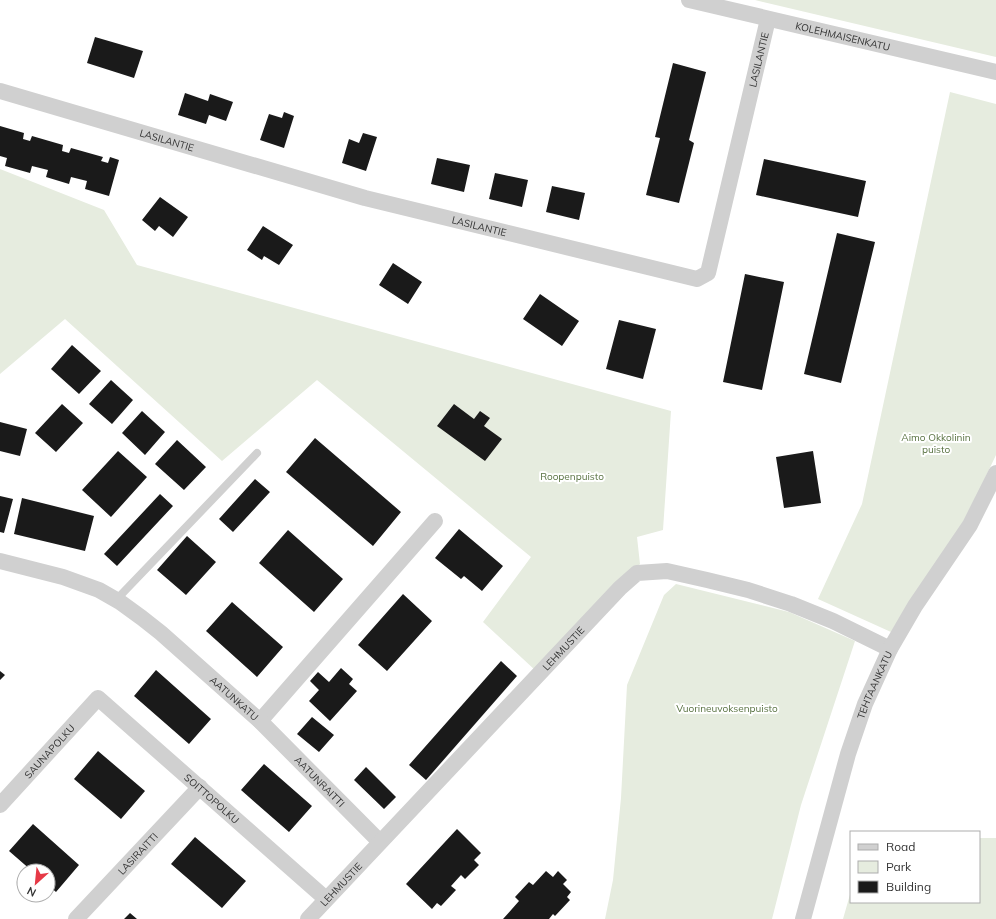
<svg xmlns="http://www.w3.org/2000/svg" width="996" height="919" viewBox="0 0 996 919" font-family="Mulish,sans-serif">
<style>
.green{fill:#e6ecdf}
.building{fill:#1a1a1a}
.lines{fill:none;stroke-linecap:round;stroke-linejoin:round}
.lane{stroke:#d0d0d0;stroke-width:8}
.street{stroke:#d0d0d0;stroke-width:16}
.labels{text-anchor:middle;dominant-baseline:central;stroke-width:4;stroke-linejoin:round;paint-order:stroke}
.street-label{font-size:10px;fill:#333;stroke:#fff}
.park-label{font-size:10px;fill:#56703f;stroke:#fff}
</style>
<rect width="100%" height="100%" fill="#fff"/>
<!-- green -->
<path class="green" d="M755 0H996V57Z
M950 92 996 104V455L965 520 891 632 818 599 862 504Z
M0 169 104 210 137 265 671 411 663 530 637 537 640 564 536 671 483 622 531 557 317 380 222 461 65 319 0 374Z
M676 584 789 612 855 641 801 805 772 919H605L613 880 621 798 627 685 664 595Z
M979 838H996V919H843L851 891V902H979Z"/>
<!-- building -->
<path class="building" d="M95 37 143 51 134 78 87 63Z
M673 63 706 72 689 140 694 143 679 203 646 195 660 138 655 137Z
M185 93 208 101 210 94 233 102 226 121 209 115 206 124 178 115Z
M284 112 294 116 284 148 260 140 269 114 282 118Z
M0 126 24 133 23 139 30 141 32 136 63 145 62 151 69 153 71 148 103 157 101 161 108 163 110 157 119 160 109 196 85 189 87 181 71 177 69 184 46 177 48 170 32 166 30 173 5 166 7 158 0 156Z
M363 133 377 137 366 171 342 163 349 139 359 143Z
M437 158 470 165 464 192 431 184Z
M764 159 866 181 858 217 756 195Z
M495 173 528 180 522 207 489 199Z
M552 186 585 193 579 220 546 212Z
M160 197 188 217 173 237 159 226 155 231 142 220Z
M263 226 293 245 279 265 264 256 262 260 247 250Z
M837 233 875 242 841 383 804 374Z
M393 263 422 282 408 304 379 285Z
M745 274 784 282 762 390 723 382Z
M540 294 579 321 562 346 523 319Z
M619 320 656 329 643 379 606 369Z
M72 345 101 371 79 394 51 369Z
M111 380 133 400 112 424 89 404Z
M62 404 83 423 56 452 35 433Z
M454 404 474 419 480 411 490 418 484 426 502 439 485 461 437 426Z
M142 411 165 432 145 455 122 433Z
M0 422 27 429 20 456 0 451Z
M315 438 401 512 373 546 286 472Z
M177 440 206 467 184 490 155 464Z
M118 451 147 477 111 517 82 490Z
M813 451 821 503 784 508 776 457Z
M255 479 270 492 233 532 219 519Z
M160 494 173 506 117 566 104 554Z
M0 496 13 499 4 533 0 532Z
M22 498 94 516 85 551 14 534Z
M459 529 503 566 482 591 464 576 461 579 435 558Z
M288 530 343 579 314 612 259 563Z
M187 536 216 562 186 595 157 570Z
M403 594 432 621 387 671 358 645Z
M232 602 283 647 257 677 206 631Z
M501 661 517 676 426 780 409 765Z
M341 668 353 679 349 684 357 691 330 721 309 701 319 690 310 681 318 672 329 682Z
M156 670 211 719 189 744 134 696Z
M0 671 5 675 0 680Z
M312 717 334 735 319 752 297 734Z
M98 751 145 791 121 819 74 779Z
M264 764 312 806 289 832 241 790Z
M366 767 396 797 384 809 354 780Z
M33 824 79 865 56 892 48 885V871H32L9 851Z
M457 829 481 853 474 860 479 865 465 879 461 875 451 886 456 890 441 906 437 903 432 909 406 884Z
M195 837 246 881 222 908 171 864Z
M546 871 553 877 558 871 567 880 563 884 571 892 567 897 570 900 555 916 553 914 549 919H503L519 901 515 897 529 882 533 885Z
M130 913 137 919H124Z"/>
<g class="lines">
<!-- lane -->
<path class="lane" d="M116 600 257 453"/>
<!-- street -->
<g class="street">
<path id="s1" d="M689 0 996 72"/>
<path id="s2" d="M0 91 365 198 697 279 708 273 768 19"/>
<path id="s3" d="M0 561 63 577 99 590 120 602 142 618 161 633 260 721 435 521"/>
<path id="s4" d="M260 721 380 842"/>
<path id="s5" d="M0 805 98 698 326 899"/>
<path id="s6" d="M76 919 200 787"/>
<path id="s7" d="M308 919 620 588 637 573 667 571 707 580 748 590 791 604 833 621 890 649"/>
<path id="s8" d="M803 919 848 754 865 704 890 649 915 606 970 525 996 473"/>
</g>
</g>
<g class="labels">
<!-- street labels -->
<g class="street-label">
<text stroke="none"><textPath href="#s1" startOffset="158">KOLEHMAISENKATU</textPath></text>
<text stroke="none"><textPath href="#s2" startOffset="954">LASILANTIE</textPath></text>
<text stroke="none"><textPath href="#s2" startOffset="174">LASILANTIE</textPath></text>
<text stroke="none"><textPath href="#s2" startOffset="498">LASILANTIE</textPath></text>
<text stroke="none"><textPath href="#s7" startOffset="372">LEHMUSTIE</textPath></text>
<text stroke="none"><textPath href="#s8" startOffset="245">TEHTAANKATU</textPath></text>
<text stroke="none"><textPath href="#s3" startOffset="277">AATUNKATU</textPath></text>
<text stroke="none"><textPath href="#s5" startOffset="73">SAUNAPOLKU</textPath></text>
<text stroke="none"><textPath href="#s4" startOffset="85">AATUNRAITTI</textPath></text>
<text stroke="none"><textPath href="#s5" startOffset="297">SOITTOPOLKU</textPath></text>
<text stroke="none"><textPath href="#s6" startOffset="90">LASIRAITTI</textPath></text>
<text stroke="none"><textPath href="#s7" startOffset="48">LEHMUSTIE</textPath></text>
</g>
<!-- park labels -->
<g class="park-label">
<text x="936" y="437">Aimo Okkolinin<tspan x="936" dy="12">puisto</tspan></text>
<text x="572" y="476">Roopenpuisto</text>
<text x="727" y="708">Vuorineuvoksenpuisto</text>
</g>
</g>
<!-- legend -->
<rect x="850" y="831" width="130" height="72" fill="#ffffff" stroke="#adadad"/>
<rect x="858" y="844" width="20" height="6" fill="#d0d0d0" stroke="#adadad"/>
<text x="886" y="851" font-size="12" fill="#333333">Road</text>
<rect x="858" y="861" width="20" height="12" fill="#e6ecdf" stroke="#adadad"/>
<text x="886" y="871" font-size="12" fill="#333333">Park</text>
<rect x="858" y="881" width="20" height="12" fill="#1a1a1a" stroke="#adadad"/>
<text x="886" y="891" font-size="12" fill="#333333">Building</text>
<!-- north arrow -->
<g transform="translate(36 883) rotate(207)"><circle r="19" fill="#ffffff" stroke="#adadad"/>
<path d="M0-3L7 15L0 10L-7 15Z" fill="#e63946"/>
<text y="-6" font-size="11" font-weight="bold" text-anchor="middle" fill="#333333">N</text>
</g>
</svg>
